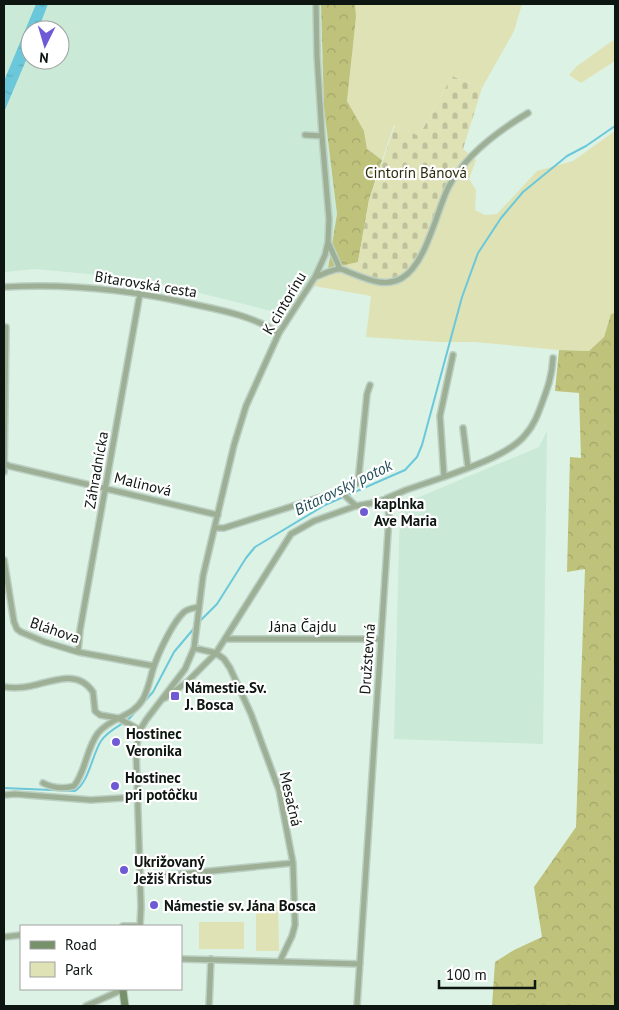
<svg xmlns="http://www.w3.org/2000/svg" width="619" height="1010" viewBox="0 0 619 1010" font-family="'PT Sans',sans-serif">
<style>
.built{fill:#cae9d7;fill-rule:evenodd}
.green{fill:#dfe2b5}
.forest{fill:url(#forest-crowns)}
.cemetery{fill:url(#cemetery-stones)}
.water{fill:url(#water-ripples)}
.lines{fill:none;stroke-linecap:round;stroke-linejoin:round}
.stream{stroke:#6ac8da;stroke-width:2}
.street-casing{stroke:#bbcfc3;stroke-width:8}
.secondary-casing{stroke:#bbcfc3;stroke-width:9}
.street{stroke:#9daf95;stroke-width:5}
.secondary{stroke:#77916b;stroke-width:7}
.poi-dot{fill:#6e5ad4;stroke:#fff;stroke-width:2}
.labels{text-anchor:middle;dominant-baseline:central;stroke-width:4.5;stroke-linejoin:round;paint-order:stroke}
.park-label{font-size:15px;fill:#2e2e0f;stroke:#fff}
.street-label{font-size:15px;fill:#0e1612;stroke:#fff}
.poi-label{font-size:15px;font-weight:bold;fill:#0e1612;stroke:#fff;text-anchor:start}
.water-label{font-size:16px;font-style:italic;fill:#265159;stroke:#fff}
</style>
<defs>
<pattern id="forest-crowns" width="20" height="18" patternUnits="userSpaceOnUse" patternTransform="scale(1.25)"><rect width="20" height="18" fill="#bfc27b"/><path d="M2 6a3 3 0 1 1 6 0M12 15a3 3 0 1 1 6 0" fill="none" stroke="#a3a669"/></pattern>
<pattern id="cemetery-stones" width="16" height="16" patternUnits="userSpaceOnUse" patternTransform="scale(1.25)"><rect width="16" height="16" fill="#dfe2b5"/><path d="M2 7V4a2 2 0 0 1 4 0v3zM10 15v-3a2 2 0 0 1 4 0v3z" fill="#bec19b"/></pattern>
<pattern id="water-ripples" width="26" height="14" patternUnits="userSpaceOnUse" patternTransform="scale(1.25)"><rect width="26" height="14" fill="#6ac8da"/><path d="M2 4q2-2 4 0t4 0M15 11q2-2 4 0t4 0" fill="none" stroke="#5babba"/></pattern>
</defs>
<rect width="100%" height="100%" fill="#dcf2e5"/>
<!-- built -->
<path class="built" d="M4 4H321L324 108 337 214 328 269 292 316 142 279 35 269 4 272ZM30 30H60V60H30Z
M547 431 543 744 394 739 400 505 539 447Z"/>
<!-- green -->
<path class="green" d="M355 4H522L514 31 482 88 452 76 419 136 394 125 382 160 367 149 364 131 347 101 356 17Z
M615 39V61L581 83 569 75 577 66Z
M615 131V313L611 314 604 337 589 351 559 350 475 342H440L366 337 371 296 314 286 328 269 358 262 364 263 443 195 461 163 463 149 476 160 469 179 476 190 475 210 485 215 497 214 537 171 573 161Z
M256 904H278L279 951H256Z
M199 922H244V949H199Z"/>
<!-- forest -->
<path class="forest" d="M321 4H355L356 17 347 101 364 131 367 149 382 160 369 200 358 262 328 269 337 214 324 108Z
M615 313V1006H492L495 962 514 950 542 937 534 887 576 827 585 569 567 572 570 457 581 458 579 393 555 391 559 350 589 351 604 337 611 314Z"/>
<!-- cemetery -->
<path class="cemetery" d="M452 76 482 88 463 149 461 163 443 195 418 257 404 274 390 279 374 278 361 274 363 263 358 262 369 200 395 125 419 136Z"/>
<!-- water -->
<path class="water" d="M36 4H48L38 30H30V51L4 112V81Z"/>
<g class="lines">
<!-- stream -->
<path class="stream" d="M199 622 217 604 246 558 255 547 325 505 405 470 417 457 422 445 462 297 478 253 501 218 523 192 567 156 586 146 615 126
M127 721 153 692 174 652 196 626
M4 788 75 791C89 782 92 755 101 741 106 733 115 728 123 723"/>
<!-- street casing -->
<g class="street-casing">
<path id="street" d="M305 135 322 136
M328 242 340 269
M315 277C322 275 332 269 340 269 343 269 348 272 351 273 367 279 385 288 402 278 426 264 436 213 448 188 464 156 498 131 528 113
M4 287C69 283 133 290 197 305 226 311 254 317 279 333
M463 428 468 468
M4 463 9 466 218 515
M4 472 6 327
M444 477C468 468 511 454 526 434 534 425 538 414 542 403 548 387 552 376 553 358
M340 491 356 506
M215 528H224L340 491 358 483 367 394 370 385
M4 560 14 622 17 629 21 632 45 642 78 652 154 666
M225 639H381
M194 648 216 653 224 659 230 668 251 714 279 790 293 863 295 925 292 936 280 961
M78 652 80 630 140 293
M4 687C13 688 22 688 31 686 53 681 78 669 93 692L95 711 100 715 118 718 140 730
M165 698 187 682 216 653 291 534 314 521 356 506 378 502 406 490 444 477 440 416 453 355
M43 783C53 788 64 789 74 786 86 771 86 749 98 733 112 716 132 718 143 699 148 690 150 679 153 669 158 654 172 623 184 612 187 609 194 608 198 607
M4 795 15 794 91 800 138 797
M140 878 293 863
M123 926H138
M140 926 141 907 136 749 140 730 146 720 185 669 194 648 203 576 234 445 246 406 279 333 315 277 325 255 328 242 329 219 322 136 317 56 316 4
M4 937 21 935
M181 959 360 964
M86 1006 124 989
M209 1006 211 959
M357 1006 389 517 387 498"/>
</g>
<!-- secondary casing -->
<g class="secondary-casing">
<path id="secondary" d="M123 991 125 1006"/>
</g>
<!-- street -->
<use href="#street" class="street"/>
<!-- secondary -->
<use href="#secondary" class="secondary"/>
</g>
<!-- markers -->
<g class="poi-dot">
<circle cx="364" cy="512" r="5"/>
<rect x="170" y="691" width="10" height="10" rx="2.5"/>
<circle cx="116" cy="742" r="5"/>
<circle cx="115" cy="786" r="5"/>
<circle cx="124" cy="870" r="5"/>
<circle cx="154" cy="905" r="5"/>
</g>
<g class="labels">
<!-- park labels -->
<g class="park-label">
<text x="416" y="172">Cintorín Bánová</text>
</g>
<!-- street labels -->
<g class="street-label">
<text transform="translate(146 284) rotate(9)">Bitarovská cesta</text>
<text transform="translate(284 303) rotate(-59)">K cintorínu</text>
<text transform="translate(96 470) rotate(-80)">Záhradnícka</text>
<text transform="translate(143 484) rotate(14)">Malinová</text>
<text x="303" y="626">Jána Čajdu</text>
<text transform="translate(55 630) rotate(19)">Bláhova</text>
<text transform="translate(367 659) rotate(-86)">Družstevná</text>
<text transform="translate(291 799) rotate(77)">Mesačná</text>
</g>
<!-- poi labels -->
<g class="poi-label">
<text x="374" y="503">kaplnka<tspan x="374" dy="17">Ave Maria</tspan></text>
<text x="185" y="687">Námestie.Sv.<tspan x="185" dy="17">J. Bosca</tspan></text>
<text x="126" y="733">Hostinec<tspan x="126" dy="17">Veronika</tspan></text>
<text x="125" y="777">Hostinec<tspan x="125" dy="17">pri potôčku</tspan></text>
<text x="134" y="861">Ukrižovaný<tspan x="134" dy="17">Ježiš Kristus</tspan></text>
<text x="164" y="905">Námestie sv. Jána Bosca</text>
</g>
<!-- water labels -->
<g class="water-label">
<text transform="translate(343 487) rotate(-26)">Bitarovský potok</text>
</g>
</g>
<!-- border -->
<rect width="619" height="1010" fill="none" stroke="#0e1612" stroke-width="10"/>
<!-- legend -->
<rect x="20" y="925" width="162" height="65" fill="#ffffff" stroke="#9fa2a0"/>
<rect x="30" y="941" width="25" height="8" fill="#77916b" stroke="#9fa2a0"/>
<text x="65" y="950" font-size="15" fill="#0e1612">Road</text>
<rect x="30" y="962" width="25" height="15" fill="#dfe2b5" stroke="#9fa2a0"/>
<text x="65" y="975" font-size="15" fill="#0e1612">Park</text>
<!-- north arrow -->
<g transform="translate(45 45) rotate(185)"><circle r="24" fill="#ffffff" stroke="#9fa2a0"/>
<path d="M0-4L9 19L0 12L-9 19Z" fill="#6e5ad4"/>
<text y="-8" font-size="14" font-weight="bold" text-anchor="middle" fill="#0e1612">N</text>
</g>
<!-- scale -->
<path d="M439 980v8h96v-8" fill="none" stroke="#0e1612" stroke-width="2.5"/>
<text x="446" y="980" font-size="15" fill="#0e1612" stroke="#ffffff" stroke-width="4" paint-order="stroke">100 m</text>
</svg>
